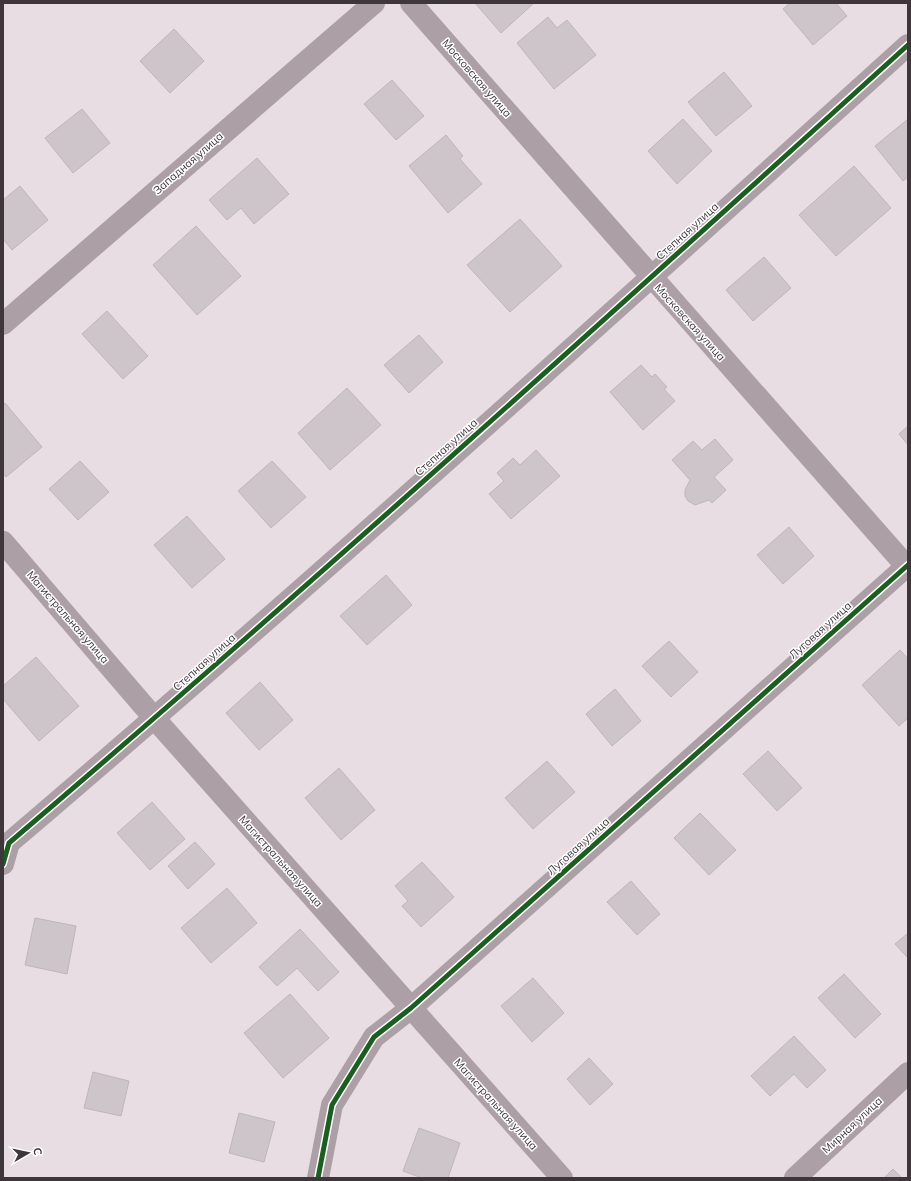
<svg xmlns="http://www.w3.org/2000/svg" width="911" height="1181" viewBox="0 0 911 1181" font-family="Mulish,sans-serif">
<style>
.building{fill:#cdc5c9;stroke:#beb6ba}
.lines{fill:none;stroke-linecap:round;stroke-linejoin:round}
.minor{stroke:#ad9fa6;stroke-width:22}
.cycleway-casing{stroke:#fff;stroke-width:8}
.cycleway{stroke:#1b5e20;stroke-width:5}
.labels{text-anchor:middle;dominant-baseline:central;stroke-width:3;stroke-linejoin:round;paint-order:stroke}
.street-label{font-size:11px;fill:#3e363a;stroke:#fff}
</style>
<rect width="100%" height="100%" fill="#e8dde2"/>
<!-- building -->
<path class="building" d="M475 3H534L501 33Z
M790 3H836L847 16 813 45 783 9Z
M548 17 557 28 567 20 596 55 554 89 517 43Z
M174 29 204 61 170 93 140 61Z
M724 72 752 106 716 136 688 102Z
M392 80 424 116 396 140 364 104Z
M82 109 110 143 73 173 45 138Z
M683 119 712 151 677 184 648 151Z
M908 119V177L903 181 875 146Z
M446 135 463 156 460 159 482 184 448 213 409 166Z
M257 158 289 194 254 224 241 208 227 220 209 200Z
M854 166 891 208 836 256 799 215Z
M20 186 48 220 12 250 3 239V200Z
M520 219 562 266 510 312 467 265Z
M196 226 241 276 197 315 153 265Z
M764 257 791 288 753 321 726 290Z
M107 311 148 356 123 379 82 334Z
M419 335 443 362 409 393 384 365Z
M641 365 652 377 655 374 667 387 664 389 675 401 643 430 610 392Z
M347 388 381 425 330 470 298 433Z
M5 403 42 447 6 477 3 474V405Z
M908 426V445L899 434Z
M715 439 733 460 714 477 726 490 712 503 709 500 695 505 688 501 685 496V490L690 480 672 460 693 441 702 450Z
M536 450 560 476 511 519 489 494 504 481 497 473 513 458 520 465Z
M80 461 109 492 78 520 49 489Z
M272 461 306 497 271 528 238 491Z
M187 516 225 559 192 588 154 545Z
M789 527 814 556 783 584 757 555Z
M386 575 412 605 367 645 340 616Z
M669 641 698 672 671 697 642 666Z
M900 650 908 659V718L899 726 862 685Z
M36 657 79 706 39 741 3 699V686Z
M260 682 293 720 259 750 226 713Z
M615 689 641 721 612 746 586 714Z
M768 751 802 788 777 811 743 774Z
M547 761 575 792 533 829 505 798Z
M339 768 375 810 341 840 305 798Z
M152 802 185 839 150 870 117 833Z
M700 813 736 850 709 875 674 838Z
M195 842 215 864 188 889 168 866Z
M422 862 454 897 421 927 402 906 408 901 395 886Z
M631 881 660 914 637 935 607 902Z
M227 888 257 923 211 963 181 928Z
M35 918 76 926 67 974 25 965Z
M300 929 339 972 318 991 297 968 277 986 259 967Z
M908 933V958L895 944Z
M844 974 881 1014 855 1038 818 998Z
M533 978 564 1013 532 1042 501 1006Z
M290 994 329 1038 283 1078 244 1033Z
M794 1036 826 1070 807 1088 794 1074 770 1096 751 1076Z
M589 1058 613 1084 590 1105 567 1079Z
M93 1072 129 1081 121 1116 84 1108Z
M239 1113 275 1122 264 1162 229 1153Z
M419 1128 460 1143 448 1178H422L403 1171Z
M893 1169 902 1178H884Z"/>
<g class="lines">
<!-- minor -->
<path class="minor" d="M411 3 908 568
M3 324 374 3
M3 542 155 719 562 1178
M3 864 9 843C314 583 611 314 908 45
M318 1178 332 1105 374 1037 411 1008 908 565
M795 1178 908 1073"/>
<!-- cycleway casing -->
<g class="cycleway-casing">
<path id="cycleway" d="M3 864 9 843C314 583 611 314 908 45
M318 1178 332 1105 374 1037 411 1008 908 565"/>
</g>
<!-- cycleway -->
<use href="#cycleway" class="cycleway"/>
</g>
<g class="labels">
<!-- street labels -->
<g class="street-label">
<text transform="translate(477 78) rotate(49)">Московская улица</text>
<text transform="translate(188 163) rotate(-41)">Западная улица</text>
<text transform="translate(687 231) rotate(-42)">Степная улица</text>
<text transform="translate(690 322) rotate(48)">Московская улица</text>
<text transform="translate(446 447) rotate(-42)">Степная улица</text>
<text transform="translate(68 617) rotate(49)">Магистральная улица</text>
<text transform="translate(820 630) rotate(-42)">Луговая улица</text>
<text transform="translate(204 662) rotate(-42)">Степная улица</text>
<text transform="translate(578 846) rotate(-42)">Луговая улица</text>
<text transform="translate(281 861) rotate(48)">Магистральная улица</text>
<text transform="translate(496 1104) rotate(48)">Магистральная улица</text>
<text transform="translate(852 1125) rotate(-43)">Мирная улица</text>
</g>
</g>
<!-- border -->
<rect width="911" height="1181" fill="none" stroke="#3e363a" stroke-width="8"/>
<!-- north arrow -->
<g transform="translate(28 1153) rotate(81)" stroke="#ffffff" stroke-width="3" paint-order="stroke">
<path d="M0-3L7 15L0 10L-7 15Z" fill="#3e363a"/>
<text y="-6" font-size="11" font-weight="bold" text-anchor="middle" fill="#3e363a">С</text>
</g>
</svg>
